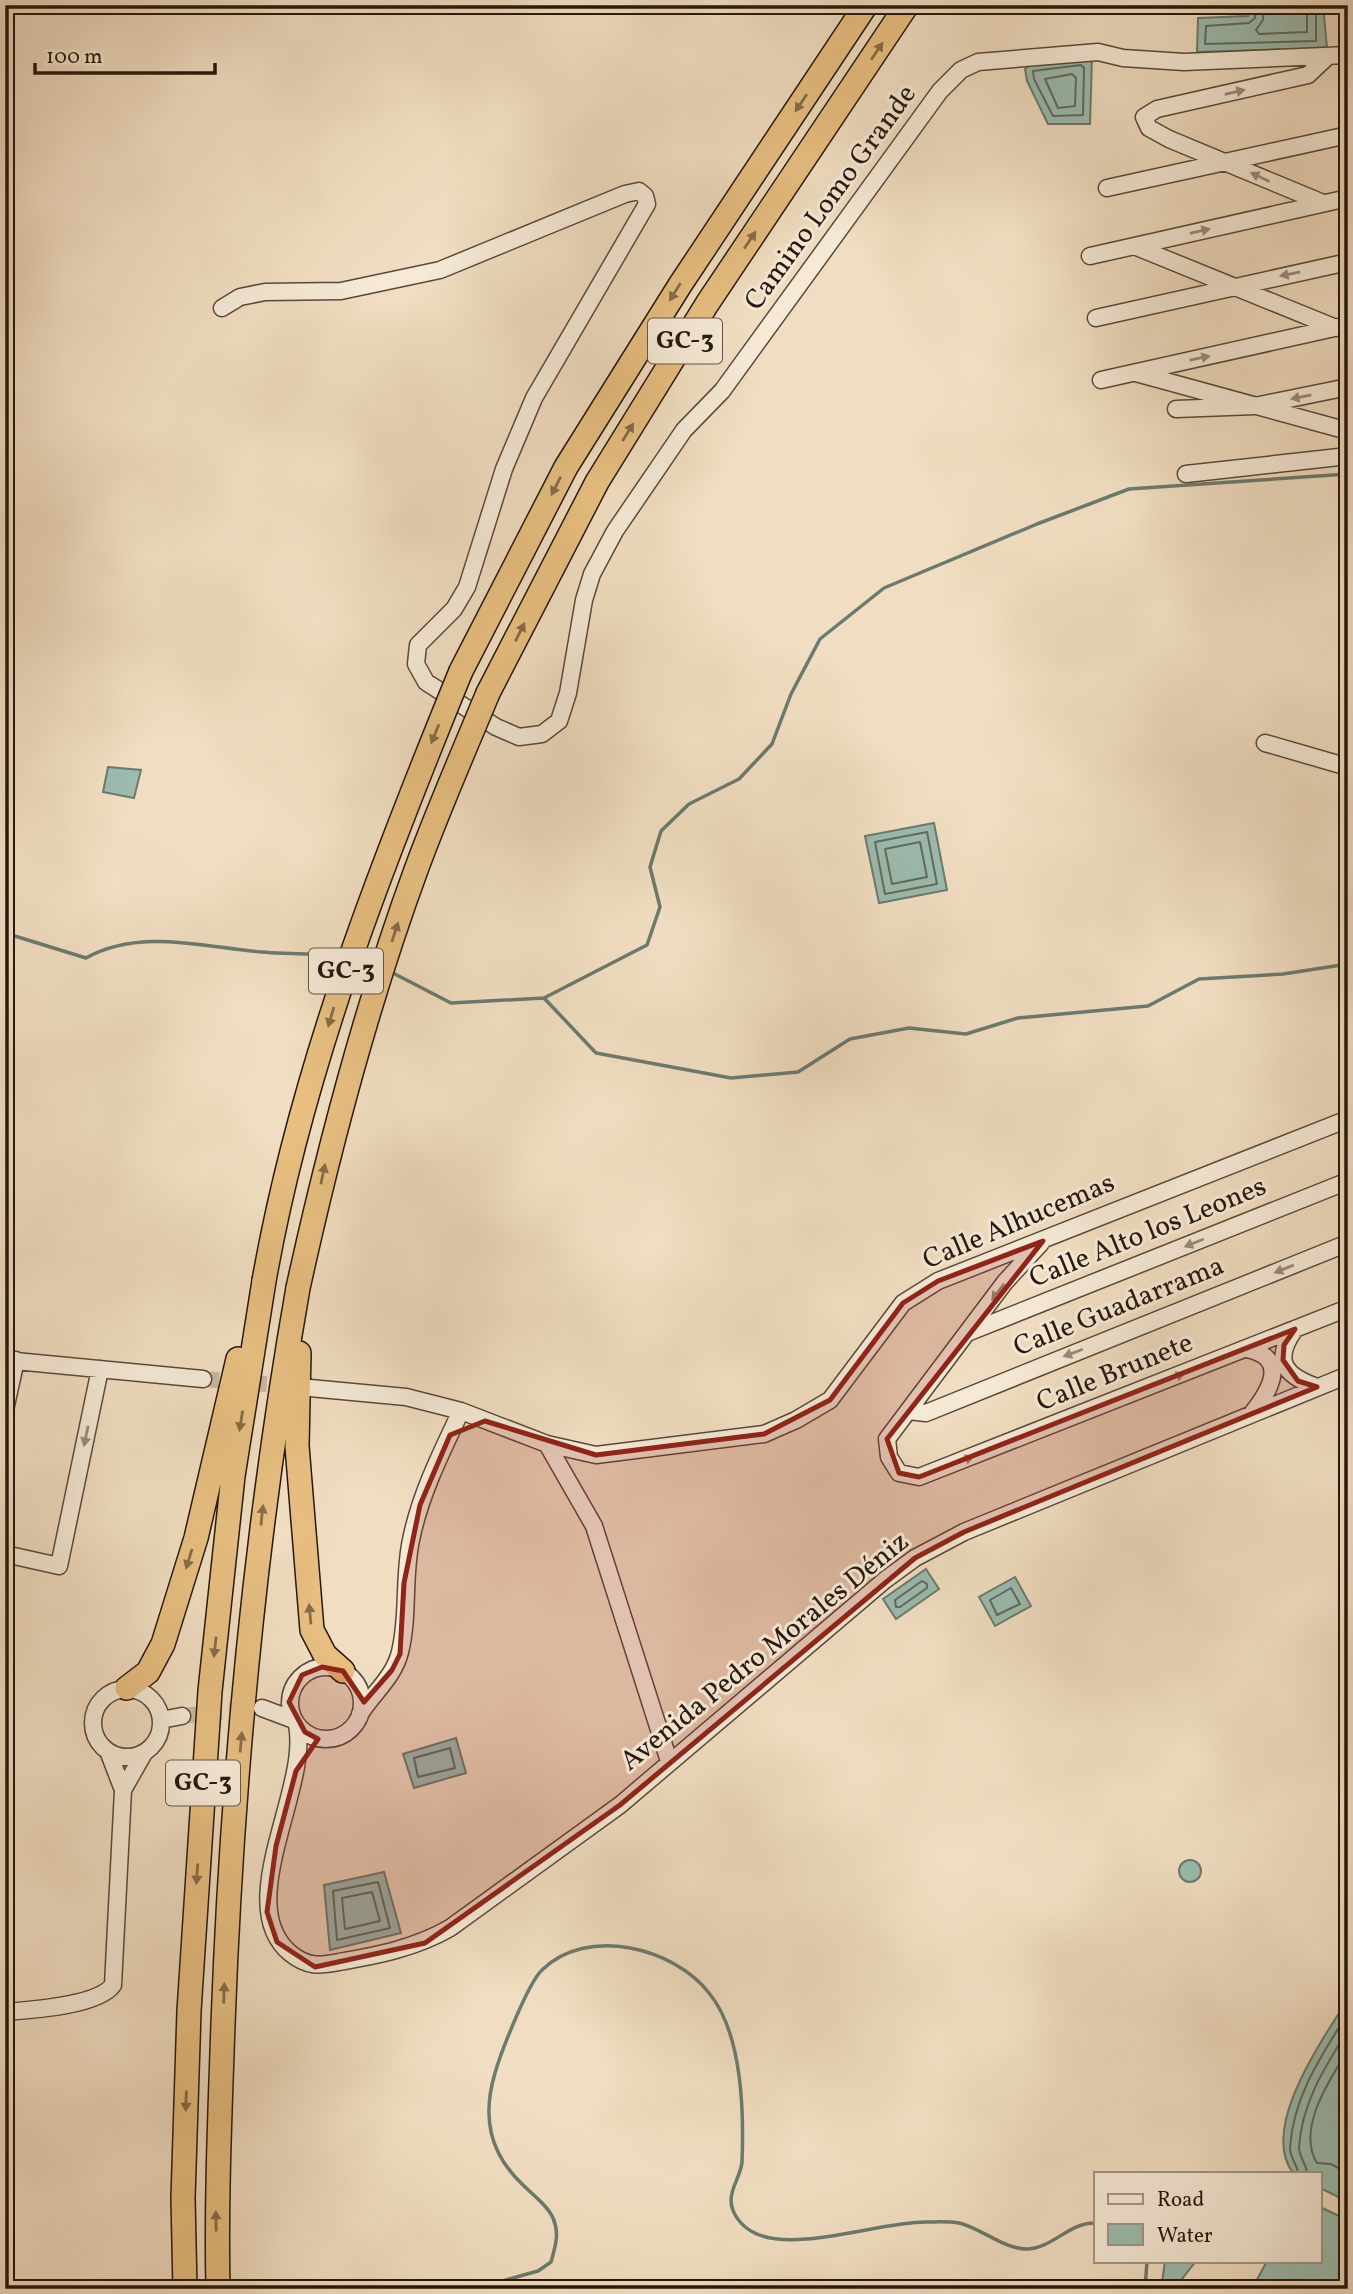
<svg xmlns="http://www.w3.org/2000/svg" width="1353" height="2294" viewBox="0 0 1353 2294" font-family="Vollkorn,serif">
<style>
.water{fill:#9bbcaf;stroke:#6c7a6f;stroke-width:2}
.lines{fill:none;stroke-linecap:round;stroke-linejoin:round}
.shore{stroke:#606a5e;stroke-width:2}
.stream{stroke:#6c7a6f;stroke-width:3.5}
.minor-tunnel{stroke:#c8b69e;stroke-width:16;stroke-dasharray:16 8;stroke-linecap:butt}
.minor-casing{stroke:#59493b;stroke-width:19}
.highway-casing{stroke:#26170e;stroke-width:26}
.minor{stroke:#f6ead7;stroke-width:16}
.highway{stroke:#e8bf81;stroke-width:23}
.highway-bridge-casing{stroke:#26170e;stroke-width:26;stroke-linecap:butt}
.highway-bridge{stroke:#e8bf81;stroke-width:23}
.oneway{fill:#876b48}
.oneway2{fill:#988b7d}
.marked{fill:#8f2418;fill-opacity:0.2;stroke:#8f2418;stroke-width:5;stroke-linejoin:round}
.labels{text-anchor:middle;dominant-baseline:central;stroke-width:6;stroke-linejoin:round;paint-order:stroke}
.shield{fill:#f6ead7;stroke:#64564a;stroke-width:2}
.shield-label{font-size:26px;font-weight:bold;fill:#26170e}
.street-label{font-size:28px;fill:#26170e;stroke:#f6ead7}
</style>
<rect width="100%" height="100%" fill="#f1dec2"/>
<filter id="stains"><feTurbulence type="fractalNoise" baseFrequency=".00286" numOctaves="4"/><feColorMatrix values="0 0 0 0 .2 0 0 0 0 .09 0 0 0 0 .02 0 0 0 .5 -.17"/></filter>
<radialGradient id="worn" r=".72"><stop offset=".6" stop-color="#630" stop-opacity="0"/><stop offset="1" stop-color="#630" stop-opacity=".3"/></radialGradient>
<!-- water -->
<path class="water" d="M1248 5H1323L1327 48 1197 52 1198 18 1248 16Z
M1092 57 1090 124H1048L1027 81 1025 69 1033 62Z
M108 767 141 770 134 798 103 792Z
M934 823 947 890 879 903 865 836Z
M926 1569 939 1589 896 1619 883 1599Z
M1015 1577 1031 1606 995 1626 979 1597Z
M456 1738 466 1773 414 1788 403 1754Z
M1179 1871a11 11 0 1 1 22 0a11 11 0 1 1-22 0Z
M384 1872 401 1933 330 1950 324 1885Z
M1348 1999V2202L1320 2188V2173H1293C1259 2128 1323 2039 1348 1999Z
M1320 2207 1348 2220V2289H1252L1267 2261H1320Z
M1165 2261H1196L1174 2289H1161Z"/>
<g class="lines">
<!-- shore -->
<path class="shore" d="M1255 5V18L1249 23 1206 26 1205 44 1316 41V5
M1264 5 1263 20 1256 30 1259 34 1307 32V5
M1081 65 1084 68 1083 115 1053 116 1034 79 1033 71Z
M1072 74 1076 78 1075 106 1058 108 1045 79Z
M927 832 937 884 885 894 875 842Z
M920 842 927 877 892 884 885 849Z
M922 1581 927 1584V1588L900 1607H896L895 1600Z
M1011 1588 1020 1604 997 1615 990 1600Z
M450 1748 455 1768 418 1777 414 1758Z
M378 1882 390 1928 337 1940 333 1891Z
M372 1892 380 1921 345 1929 342 1898Z
M1348 2050C1330 2079 1296 2129 1317 2163L1331 2164 1348 2173
M1298 2173C1297 2164 1290 2158 1290 2148 1293 2096 1322 2055 1348 2013
M1307 2173C1306 2163 1299 2157 1299 2147 1302 2102 1325 2067 1348 2030"/>
<!-- stream -->
<path class="stream" d="M5 933 86 958C140 928 202 947 261 952 288 954 315 954 342 955
M360 956 375 963
M391 972 451 1003 544 998 647 945 660 907 650 867 661 831 689 804 739 779 772 744 791 694 820 639 884 588 1037 524 1129 489 1348 474
M544 998 596 1053 731 1078 798 1072 850 1039 909 1028 966 1034 1018 1018 1148 1006 1199 979 1283 974 1348 964
M474 2289 538 2271 551 2262C555 2247 560 2234 553 2218 548 2206 533 2195 523 2185 489 2153 482 2117 495 2073 501 2052 528 1983 542 1970 587 1926 673 1947 709 1993 742 2033 744 2112 742 2162 741 2175 731 2187 731 2200 731 2215 744 2229 757 2234 798 2252 880 2222 925 2222 936 2222 949 2221 959 2223 981 2228 1005 2250 1028 2249 1052 2248 1072 2221 1096 2223
M1145 2289 1147 2261"/>
<!-- minor-tunnel -->
<path class="minor-tunnel" d="M203 1379 290 1386
M182 1716 252 1709"/>
<!-- minor casing -->
<g class="minor-casing">
<path id="minor" d="M1107 188 1348 135
M1323 203 1169 139 1149 128 1144 117 1157 109 1308 75 1326 58
M1134 246 1336 328
M1090 256 1348 198
M222 308 240 297 265 292 341 291 440 270 625 194 639 191 645 196 647 204 534 398 504 469 467 587 454 609 418 645 416 664 426 682 496 727 519 737 542 734 559 721 568 693 584 600 592 574 615 531 684 430 722 391 940 91 961 70 978 62 1098 52 1123 58 1184 62 1348 55
M1096 318 1348 262
M1136 373 1348 431
M1101 380 1348 325
M1176 409 1255 406 1348 387
M1186 474 1348 456
M1265 743 1348 767
M1041 1243 1005 1282 887 1439 889 1457 899 1473 919 1477 1348 1308
M1295 1329C1273 1360 1283 1375 1317 1387
M967 1333 1348 1181
M1246 1349C1288 1357 1272 1388 1253 1412
M5 1360 203 1379
M310 1388 406 1397 461 1411 547 1444 596 1455 764 1434 796 1420 830 1400 903 1303 938 1281 1348 1119
M5 1410 16 1360
M909 1411 926 1413 1348 1243
M547 1444 594 1526 669 1761
M5 1554 59 1566 100 1369
M290 1703a36 36 0 1 1 72 0a36 36 0 1 1-72 0Z
M93 1723a34 34 0 1 1 68 0a34 34 0 1 1-68 0Z
M262 1708 294 1720
M360 1714C373 1693 394 1677 400 1652 409 1616 403 1577 411 1540 420 1495 441 1453 461 1411
M161 1720 182 1716
M297 1725C310 1789 232 1904 290 1953 307 1967 319 1966 339 1962 379 1955 415 1948 450 1928L620 1805 885 1580 915 1558 964 1532 1348 1375
M123 1790 144 1753
M5 2012C31 2010 98 2006 113 1985L123 1790 108 1751"/>
</g>
<!-- highway casing -->
<g class="highway-casing">
<path id="highway" d="M461 671 566 467 680 285 866 5
M488 693 597 482 707 304 907 5
M299 1353 297 1446 312 1630 325 1655 343 1671
M127 1688 148 1672 163 1644 196 1538 238 1359
M185 2289 183 2198 189 2011 210 1691 233 1476 264 1281
M218 2289C216 2200 220 2113 223 2024 232 1778 255 1532 298 1288"/>
</g>
<!-- minor -->
<use href="#minor" class="minor"/>
<!-- highway -->
<use href="#highway" class="highway"/>
<!-- highway-bridge casing -->
<g class="highway-bridge-casing">
<path id="highway-bridge" d="M264 1281C301 1070 380 869 461 671
M298 1288C329 1147 366 1006 416 870 438 810 464 751 488 693"/>
</g>
<!-- highway-bridge -->
<use href="#highway-bridge" class="highway-bridge"/>
</g>
<!-- one-way arrows -->
<defs><path id="oneway-solid" d="M-6-.8H1V-3.2L6.5 0L1 3.2V.8H-6Z" transform="scale(1.75)"/></defs>
<g class="oneway">
<use href="#oneway-solid" transform="translate(877 51) rotate(-56)"/>
<use href="#oneway-solid" transform="translate(801 103) rotate(124)"/>
<use href="#oneway-solid" transform="translate(750 240) rotate(-56)"/>
<use href="#oneway-solid" transform="translate(675 292) rotate(122)"/>
<use href="#oneway-solid" transform="translate(628 432) rotate(-58)"/>
<use href="#oneway-solid" transform="translate(556 486) rotate(117)"/>
<use href="#oneway-solid" transform="translate(520 632) rotate(-63)"/>
<use href="#oneway-solid" transform="translate(435 734) rotate(112)"/>
<use href="#oneway-solid" transform="translate(395 932) rotate(-72)"/>
<use href="#oneway-solid" transform="translate(331 1017) rotate(106)"/>
<use href="#oneway-solid" transform="translate(323 1174) rotate(-78)"/>
<use href="#oneway-solid" transform="translate(241 1421) rotate(99)"/>
<use href="#oneway-solid" transform="translate(262 1515) rotate(-84)"/>
<use href="#oneway-solid" transform="translate(189 1559) rotate(107)"/>
<use href="#oneway-solid" transform="translate(310 1614) rotate(-95)"/>
<use href="#oneway-solid" transform="translate(215 1647) rotate(96)"/>
<use href="#oneway-solid" transform="translate(241 1742) rotate(-85)"/>
<use href="#oneway-solid" transform="translate(197 1874) rotate(94)"/>
<use href="#oneway-solid" transform="translate(224 1993) rotate(-88)"/>
<use href="#oneway-solid" transform="translate(186 2101) rotate(92)"/>
<use href="#oneway-solid" transform="translate(216 2221) rotate(-91)"/>
</g>
<g class="oneway2">
<use href="#oneway-solid" transform="translate(1235 92) rotate(-13)"/>
<use href="#oneway-solid" transform="translate(1260 177) rotate(-155)"/>
<use href="#oneway-solid" transform="translate(1200 231) rotate(-13)"/>
<use href="#oneway-solid" transform="translate(1290 274) rotate(168)"/>
<use href="#oneway-solid" transform="translate(1200 358) rotate(-12)"/>
<use href="#oneway-solid" transform="translate(1301 397) rotate(168)"/>
<use href="#oneway-solid" transform="translate(1194 1243) rotate(158)"/>
<use href="#oneway-solid" transform="translate(1284 1269) rotate(158)"/>
<use href="#oneway-solid" transform="translate(998 1292) rotate(127)"/>
<use href="#oneway-solid" transform="translate(1073 1353) rotate(159)"/>
<use href="#oneway-solid" transform="translate(1175 1377) rotate(-22)"/>
<use href="#oneway-solid" transform="translate(86 1436) rotate(102)"/>
<use href="#oneway-solid" transform="translate(964 1460) rotate(-21)"/>
</g>
<!-- marked area -->
<path class="marked" d="M1043 1241 887 1439 899 1473 919 1477 1295 1329 1284 1345 1283 1360 1298 1381 1317 1387 964 1532 915 1558 620 1805 425 1943 315 1967 277 1942 267 1912 276 1846 296 1771 318 1739 305 1732 289 1702 302 1675 322 1667 343 1671 364 1702 392 1670 400 1654 404 1583 420 1505 450 1435 485 1421 596 1455 764 1434 830 1400 903 1303 938 1281Z"/>
<g class="labels">
<!-- shield labels -->
<g class="shield">
<rect x="648" y="318.5" width="74" height="45" rx="5"/>
<rect x="309" y="948.5" width="74" height="45" rx="5"/>
<rect x="166" y="1760.5" width="74" height="45" rx="5"/>
</g>
<g class="shield-label">
<text x="685" y="341">GC-3</text>
<text x="346" y="971">GC-3</text>
<text x="203" y="1783">GC-3</text>
</g>
<!-- street labels -->
<g class="street-label">
<text transform="translate(831 198) rotate(-54)">Camino Lomo Grande</text>
<text transform="translate(1019 1222) rotate(-23)">Calle Alhucemas</text>
<text transform="translate(1148 1233) rotate(-22)">Calle Alto los Leones</text>
<text transform="translate(1119 1307) rotate(-22)">Calle Guadarrama</text>
<text transform="translate(1115 1373) rotate(-22)">Calle Brunete</text>
<text transform="translate(765 1652) rotate(-39)">Avenida Pedro Morales Déniz</text>
</g>
</g>
<!-- margin -->
<rect width="1353" height="2294" fill="none" stroke="#f1dec2" stroke-width="28"/>
<rect x="7" y="7" width="1339" height="2280" fill="none" stroke="#26170e" stroke-width="3.5"/>
<rect x="14" y="14" width="1325" height="2266" fill="none" stroke="#26170e" stroke-width="2"/>
<!-- legend -->
<rect x="1094" y="2172" width="228" height="91" fill="#f6ead7" stroke="#a39687" stroke-width="2"/>
<rect x="1108" y="2194" width="35" height="10" fill="#f6ead7" stroke="#a39687" stroke-width="2"/>
<text x="1157" y="2206" font-size="21" fill="#26170e">Road</text>
<rect x="1108" y="2224" width="35" height="21" fill="#9bbcaf" stroke="#a39687" stroke-width="2"/>
<text x="1157" y="2242" font-size="21" fill="#26170e">Water</text>
<!-- scale -->
<path d="M35 63v10h180v-10" fill="none" stroke="#26170e" stroke-width="3.5"/>
<text x="46" y="63" font-size="21" fill="#26170e" stroke="#f6ead7" stroke-width="5" paint-order="stroke">100 m</text>
<rect width="100%" height="100%" filter="url(#stains)"/>
<rect width="100%" height="100%" fill="url(#worn)"/>
</svg>
